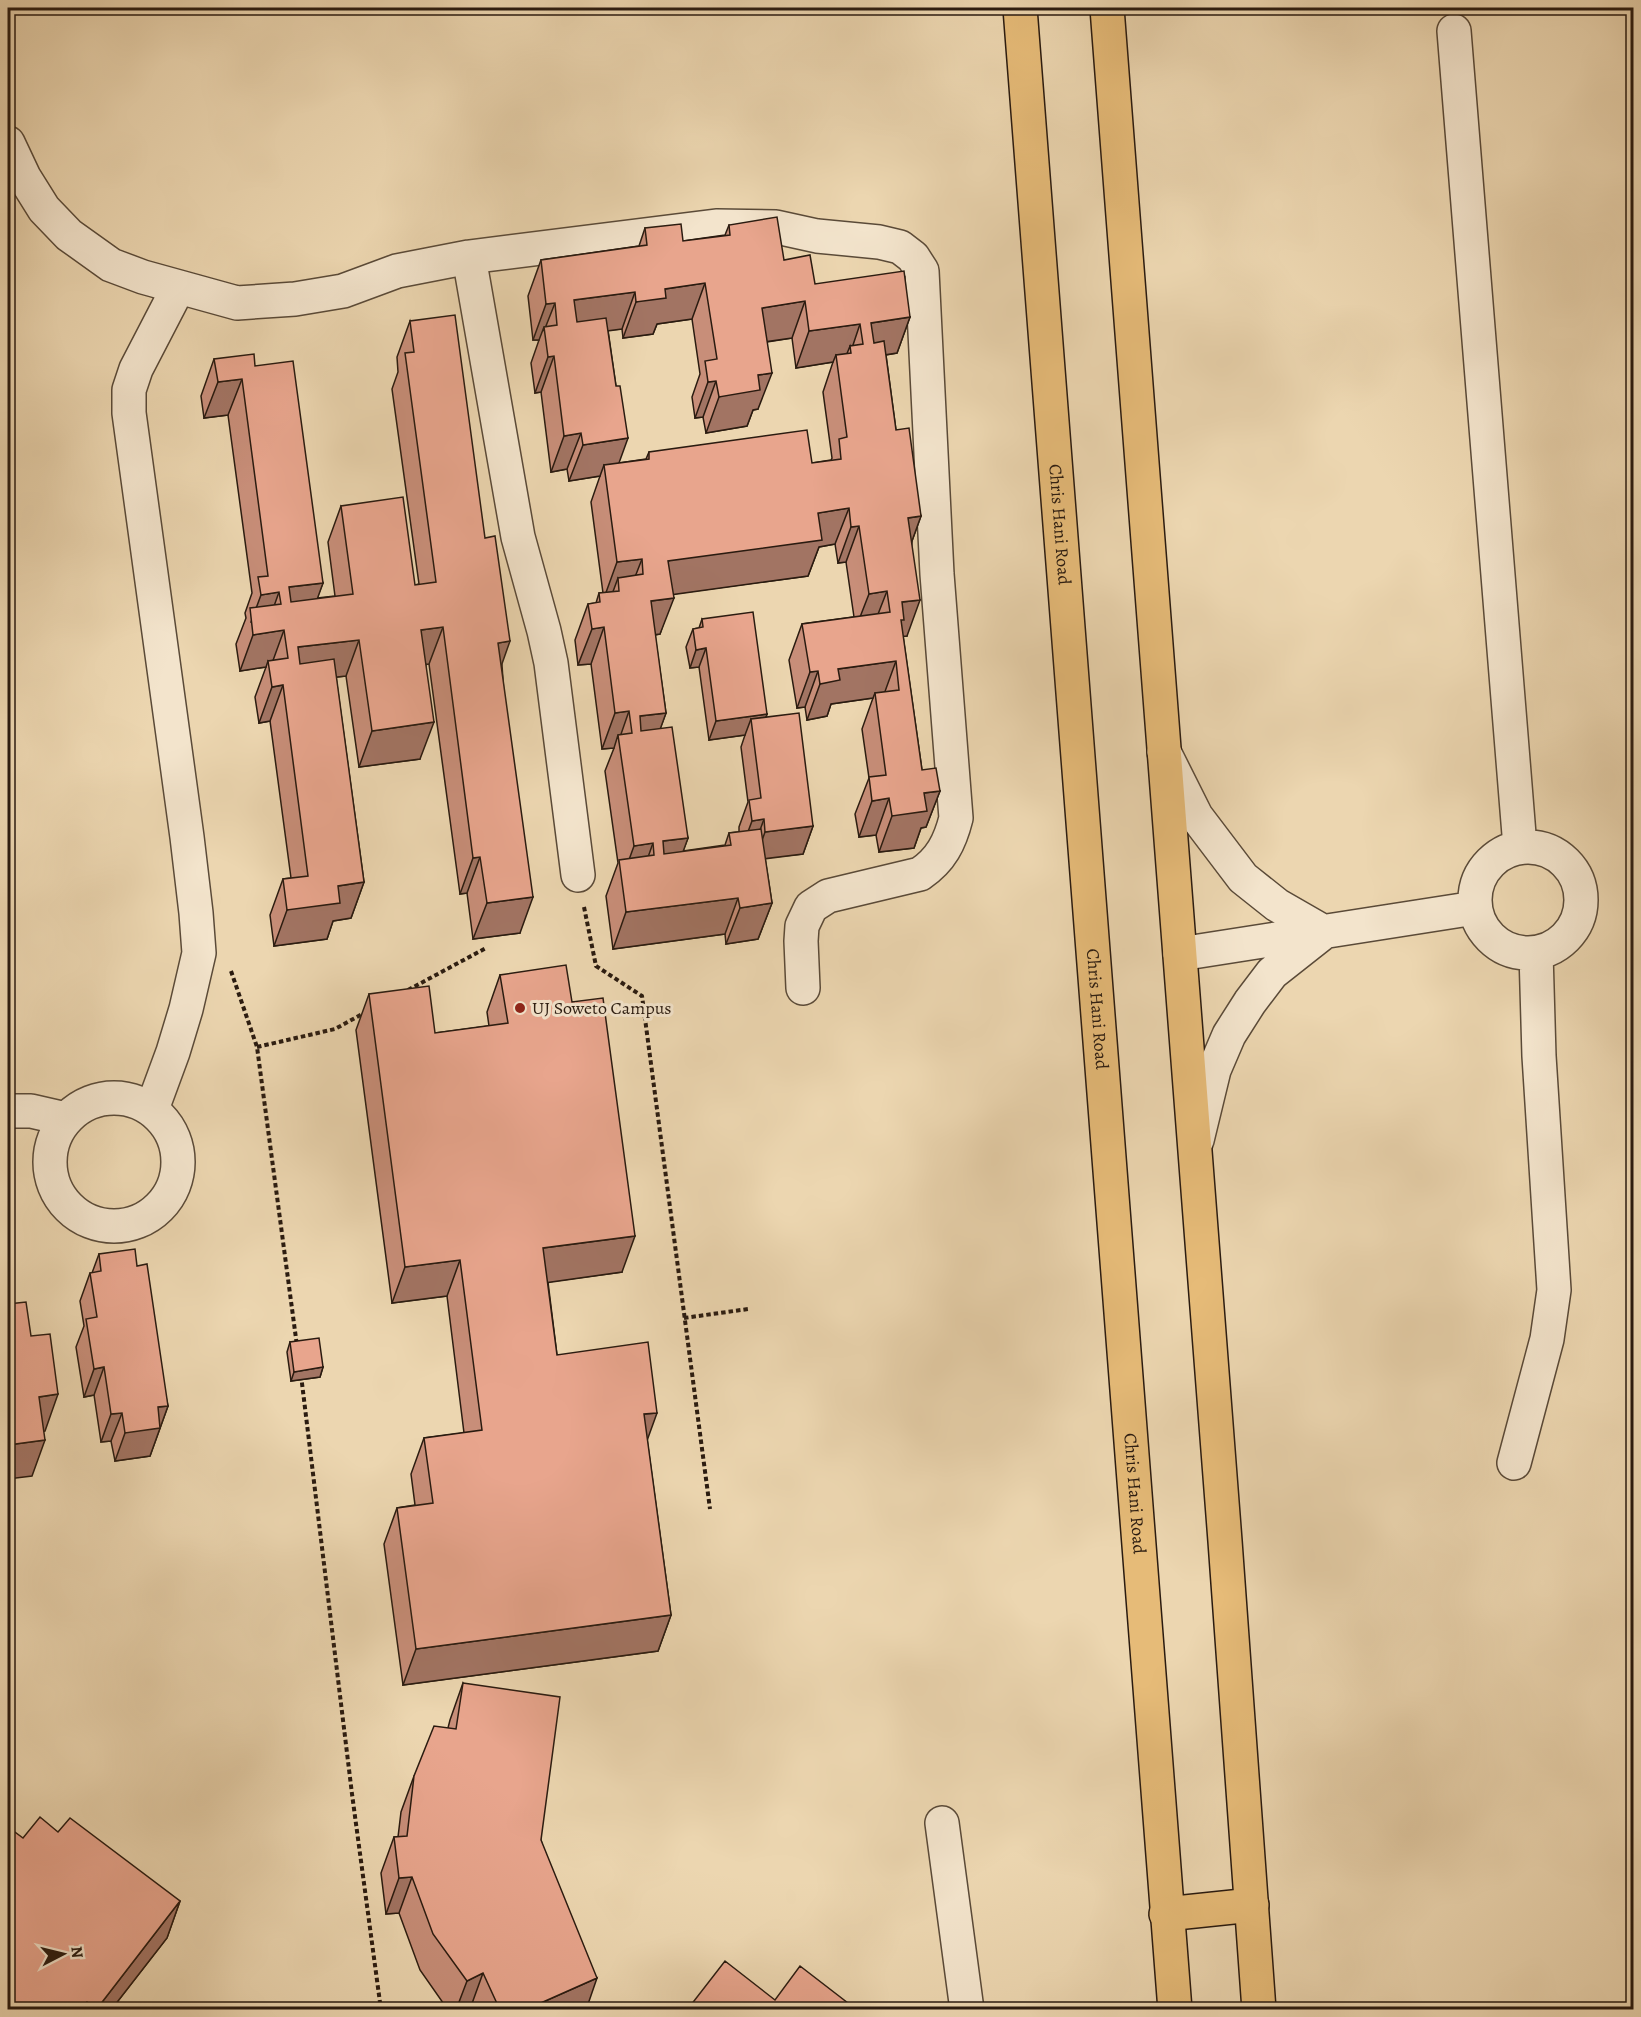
<svg xmlns="http://www.w3.org/2000/svg" width="1641" height="2017" viewBox="0 0 1641 2017" font-family="Alegreya,serif">
<style>
.lines{fill:none;stroke-linecap:round;stroke-linejoin:round}
.minor-casing{stroke:#5a4a38;stroke-width:36}
.major-casing{stroke:#2a1b10;stroke-width:36}
.path{stroke:#2a1b10;stroke-width:4;stroke-dasharray:4.5 3;stroke-linecap:butt}
.minor{stroke:#f3e4cc;stroke-width:33}
.major{stroke:#e6bb78;stroke-width:33}
.wall{fill:#c88e79;stroke:#2a1b10;stroke-width:1.5;fill-rule:evenodd}
.shaded-wall{fill:#a27463;stroke:#2a1b10;stroke-width:1.5}
.building{fill:#e8a58d;stroke:#2a1b10;stroke-width:1.5}
.poi-dot{fill:#8f2418;stroke:#f3e4cc;stroke-width:2}
.labels{text-anchor:middle;dominant-baseline:central;stroke-width:6;stroke-linejoin:round;paint-order:stroke}
.street-label{font-size:18px;fill:#2a1b10;stroke:#f3e4cc}
.poi-label{font-size:18px;fill:#2a1b10;stroke:#f3e4cc;text-anchor:start}
</style>
<rect width="100%" height="100%" fill="#ecd6b0"/>
<filter id="stains"><feTurbulence type="fractalNoise" baseFrequency=".00333" numOctaves="4"/><feColorMatrix values="0 0 0 0 .2 0 0 0 0 .09 0 0 0 0 .02 0 0 0 .5 -.17"/></filter>
<radialGradient id="worn" r=".72"><stop offset=".6" stop-color="#630" stop-opacity="0"/><stop offset="1" stop-color="#630" stop-opacity=".3"/></radialGradient>
<g class="lines">
<!-- minor casing -->
<g class="minor-casing">
<path id="minor" d="M1454 31 1520 847
M8 143 24 177 44 209 69 235 111 265 143 277 237 303 295 299 343 291 397 271 469 257 716 226 776 227 817 236 879 242 900 247 913 257 922 271 937 574 956 818C950 842 941 860 920 874L828 896 811 907 802 926 801 941 803 988
M469 257 518 537 544 631 551 663 578 875
M1164 752 1196 816 1243 878 1277 905 1324 932 1272 973 1250 1002 1229 1035 1214 1070 1197 1140
M1475 900a53 53 0 1 1 106 0a53 53 0 1 1-106 0Z
M1180 954 1475 908
M50 1162a64 64 0 1 1 128 0a64 64 0 1 1-128 0Z
M152 1109 173 1052 186 1009 199 953 196 913 187 837 129 413V390L136 369 178 288
M8 1111H31L66 1119
M1514 1463 1547 1339 1554 1290 1539 1056 1536 953
M942 1823 967 2010"/>
</g>
<!-- major casing -->
<g class="major-casing">
<g id="major">
<path id="s1" d="M1020 8 1175 2010"/>
<path d="M1107 8 1225 1541 1259 2010"/>
<path d="M1166 1914 1252 1905"/>
</g>
</g>
<!-- path -->
<path class="path" d="M584 907 596 966 642 996 710 1509
M231 971 257 1047 297 1346
M408 990 486 948
M257 1047 335 1029 364 1013
M684 1318 748 1309
M301 1375 352 1794 381 2010"/>
<!-- minor -->
<use href="#minor" class="minor"/>
<!-- major -->
<use href="#major" class="major"/>
</g>
<!-- wall -->
<path class="wall" d="M729 225 784 260 815 284 910 317 897 353 886 355 896 430 921 516 912 541 907 636H903L922 770 940 791 926 827 921 828 914 848 879 852 876 835 859 837 855 814 869 778 862 729 873 698 831 704 827 716 807 720 805 707 797 708 789 660 802 624 854 617 846 562 838 563 835 544 819 547 808 576 673 594 660 634 655 635 666 713 660 729 688 838 683 851 725 845 729 833 739 832V827L748 802 741 747 745 735 709 740 699 667 690 668 686 647 693 629 699 628 702 619 767 714 766 717 813 826 803 854 765 858 772 903 758 939 726 944 725 934 613 949 606 896 618 863 605 771 614 748 602 749 591 664 578 665 575 640 588 604 596 603 599 593H603L591 502 600 476 569 481 567 469 551 472 541 392 535 393 531 363 539 340H533L528 296 541 260 639 246 645 228 683 241 725 235ZM692 319 700 374 692 397 695 418 703 417 706 433 747 426 753 410 758 409 767 342 792 338 796 368 833 362 823 392 832 458 831 460 812 463 649 452 646 459 619 463 616 386 608 330 622 329 623 338 653 334 657 324Z
M410 321 502 665 520 933 473 939 467 893 460 894 429 664H426L420 759 359 767 346 676 336 677 364 882 351 918 333 921 327 939 274 946 270 915 283 879 291 878 270 721 259 723 255 697 266 667 240 671 236 644 246 618 245 613 252 593 228 415 204 418 201 396 214 359 255 366 323 583 317 598 335 596 328 542 341 506 415 585 419 584 392 389 398 372 397 357Z
M500 975 572 1002 622 1272 548 1282 557 1355 647 1439 671 1615 658 1651 403 1685 384 1544 397 1508 415 1505 411 1474 424 1438 464 1433 447 1296 392 1303 356 1030 369 994 435 1033 489 1026 487 1012Z
M99 1254 137 1266 168 1406 150 1456 115 1461 111 1441 101 1442 94 1395 84 1397 76 1347 84 1326 80 1301 90 1273H92Z
M290 1342 323 1367 320 1377 291 1381 287 1352Z
M463 1683 541 1840 586 2010H448L420 1970 399 1913 386 1914 381 1873 394 1837H398L401 1812 414 1776 448 1728 450 1720Z
M58 1832 180 1901 167 1938 111 2010H8L23 1838Z"/>
<!-- shaded-wall -->
<path class="shaded-wall" d="M705 283 692 319 657 324 653 334 623 338 636 302 665 289Z
M635 292 622 329 561 337 574 300Z
M805 301 792 338 749 344 762 308Z
M555 303 544 331V327L539 340H533L546 304Z
M910 317 897 353 858 359 871 323Z
M860 324 851 351 850 346 844 361 836 355 833 362 796 368 809 331Z
M554 356 541 392 535 393 548 357Z
M772 373 758 409 753 410 747 426 706 433 719 397 758 375Z
M242 379 228 415 204 418 218 382Z
M716 381 703 417 695 418 708 382Z
M581 433 567 469 551 472 564 436Z
M628 438 615 474 604 465 600 476 569 481 583 445Z
M849 508 835 544 819 547 808 576 655 597 668 561 818 513Z
M921 516 908 552V518Z
M859 526 846 562 838 563 851 527Z
M642 559 628 595 618 578 611 597 604 598 617 562Z
M323 583 310 619 276 624 289 587Z
M887 591 873 627 855 630 869 594Z
M279 592 266 629 251 622 261 595Z
M674 598 660 634 638 637 651 601Z
M920 600 907 636 898 637 902 602Z
M443 627 429 664 408 666 421 630Z
M604 627 591 664 578 665 592 629Z
M284 630 271 666 268 661 266 667 240 671 253 635Z
M359 640 346 676 284 683 298 647Z
M510 641 497 678 498 643Z
M706 648 699 667 690 668 696 650Z
M896 661 883 697 875 693 873 698 831 704 827 716 807 720 820 684 838 669Z
M818 671 805 707 797 708 810 672Z
M283 685 270 721 259 723 272 687Z
M629 711 619 740 618 735 614 748 602 749 615 713Z
M666 713 653 749 626 753 640 716Z
M767 714 760 733 751 719 745 735 709 740 716 721Z
M434 722 420 759 359 767 372 731Z
M940 791 926 827 921 828 914 848 879 852 892 816 924 793Z
M889 798 876 835 859 837 872 801Z
M764 819 754 847 742 848 752 821Z
M813 826 803 854 755 860 765 832Z
M688 838 675 874 649 877 663 841Z
M653 843 640 880 622 879 634 846Z
M480 857 467 893 460 894 473 858Z
M364 882 351 918 333 921 327 939 274 946 287 910 338 886Z
M533 897 520 933 473 939 487 903Z
M738 898 725 934 613 949 626 912Z
M772 903 758 939 726 944 740 908Z
M635 1236 622 1272 530 1285 543 1248Z
M460 1260 447 1296 392 1303 405 1267Z
M104 1367 94 1395 84 1397 94 1369Z
M323 1367 320 1377 291 1381 294 1372Z
M58 1394 45 1431 26 1434 39 1397Z
M168 1406 150 1456 115 1461 125 1433 158 1407Z
M122 1413 111 1441 101 1442 111 1414Z
M657 1413 644 1449V1414Z
M45 1440 32 1476 8 1479V1445Z
M671 1615 658 1651 403 1685 416 1649Z
M412 1877 399 1913 386 1914 399 1878Z
M180 1901 167 1938 111 2010H96Z
M483 1973 470 2009 456 2010 467 1981Z
M597 1978 586 2010H525Z"/>
<!-- building -->
<path class="building" d="M777 217 784 260 810 255 815 284 904 271 910 317 871 323 874 343 884 341 896 430 909 428 921 516 908 518 920 600 902 602 904 620H901L922 770 936 768 940 791 924 793 927 811 892 816 889 798 872 801 869 777 886 775 875 693 899 690 896 661 838 669 840 680 820 684 818 671 810 672 802 624 890 612 887 591 869 594 859 526 851 527 849 508 818 513 822 540 668 561 674 598 651 601 666 713 640 716 641 731 672 727 688 838 663 841 664 854 731 845 729 833 761 829 772 903 740 908 738 898 626 912 619 860 654 855 653 843 634 846 618 735 632 733 629 711 615 713 604 627 592 629 588 604 600 602 599 593 619 591 618 578 643 574 642 559 617 562 604 465 649 459V452L807 430 812 463 841 459 839 439 847 437 836 355 851 353 850 346 863 344 860 324 809 331 805 301 762 308 772 373 758 375 760 390 719 397 716 381 708 382 705 361 717 359 705 283 665 289 666 298 636 302 635 292 574 300 577 322 606 318 616 386H620L628 438 583 445 581 433 564 436 554 356 548 357 544 327 557 325 555 303 546 304 541 260 647 245 645 228 681 224 683 241 730 235 729 225Z
M455 315 485 538 495 536 510 641 498 643 533 897 487 903 480 857 473 858 443 627 421 630 434 722 372 731 359 640 298 647 300 664 334 659 364 882 338 886 340 903 287 910 283 879 308 876 283 685 272 687 268 661 288 658 284 630 253 635 250 608 281 604 279 592 261 595 258 577 268 576 242 379 218 382 214 359 254 354 255 366 293 361 323 583 289 587 291 602 353 594 341 506 403 497 415 585 436 582 405 353 414 352 410 321Z
M753 612 767 714 716 721 706 648 696 650 693 629 703 627 702 619Z
M799 713 813 826 765 832 764 819 752 821 749 800 761 798 751 719Z
M566 965 572 1002 603 998 635 1236 543 1248 557 1355 648 1342 657 1413 644 1414 671 1615 416 1649 397 1508 433 1503 424 1438 482 1430 460 1260 405 1267 369 994 429 986 435 1033 508 1023 500 975Z
M135 1249 137 1266 147 1264 168 1406 158 1407 160 1428 125 1433 122 1413 111 1414 104 1367 94 1369 86 1319 97 1317 90 1273 101 1271 99 1254Z
M26 1302 31 1336 50 1334 58 1394 39 1397 45 1440 8 1445V1304Z
M319 1338 323 1367 294 1372 290 1342Z
M463 1683 560 1697 541 1840 597 1978 525 2010H500L483 1973 467 1981 433 1934 412 1877 399 1878 394 1837 407 1836 414 1776 434 1726 456 1729Z
M40 1817 58 1832 70 1818 180 1901 96 2010 87 2002 81 2010H50L44 2005 41 2010H8V1827L23 1838Z
M725 1961 775 2000 800 1966 857 2010H687Z"/>
<!-- markers -->
<circle class="poi-dot" cx="520" cy="1008" r="6"/>
<g class="labels">
<!-- street labels -->
<g class="street-label">
<text stroke="none"><textPath href="#s1" startOffset="518">Chris Hani Road</textPath></text>
<text stroke="none"><textPath href="#s1" startOffset="1004">Chris Hani Road</textPath></text>
<text stroke="none"><textPath href="#s1" startOffset="1490">Chris Hani Road</textPath></text>
</g>
<!-- poi labels -->
<g class="poi-label">
<text x="532" y="1008">UJ Soweto Campus</text>
</g>
</g>
<!-- margin -->
<rect width="1641" height="2017" fill="none" stroke="#ecd6b0" stroke-width="30"/>
<rect x="9" y="9" width="1623" height="1999" fill="none" stroke="#2a1b10" stroke-width="3"/>
<rect x="15" y="15" width="1611" height="1987" fill="none" stroke="#2a1b10" stroke-width="1.5"/>
<!-- north arrow -->
<g transform="translate(63 1954) rotate(83)" stroke="#f3e4cc" stroke-width="4.5" paint-order="stroke">
<path d="M0-4.5L10 22L0 15L-10 22Z" fill="#2a1b10"/>
<text y="-9" font-size="16" font-weight="bold" text-anchor="middle" fill="#2a1b10">N</text>
</g>
<rect width="100%" height="100%" filter="url(#stains)"/>
<rect width="100%" height="100%" fill="url(#worn)"/>
</svg>
